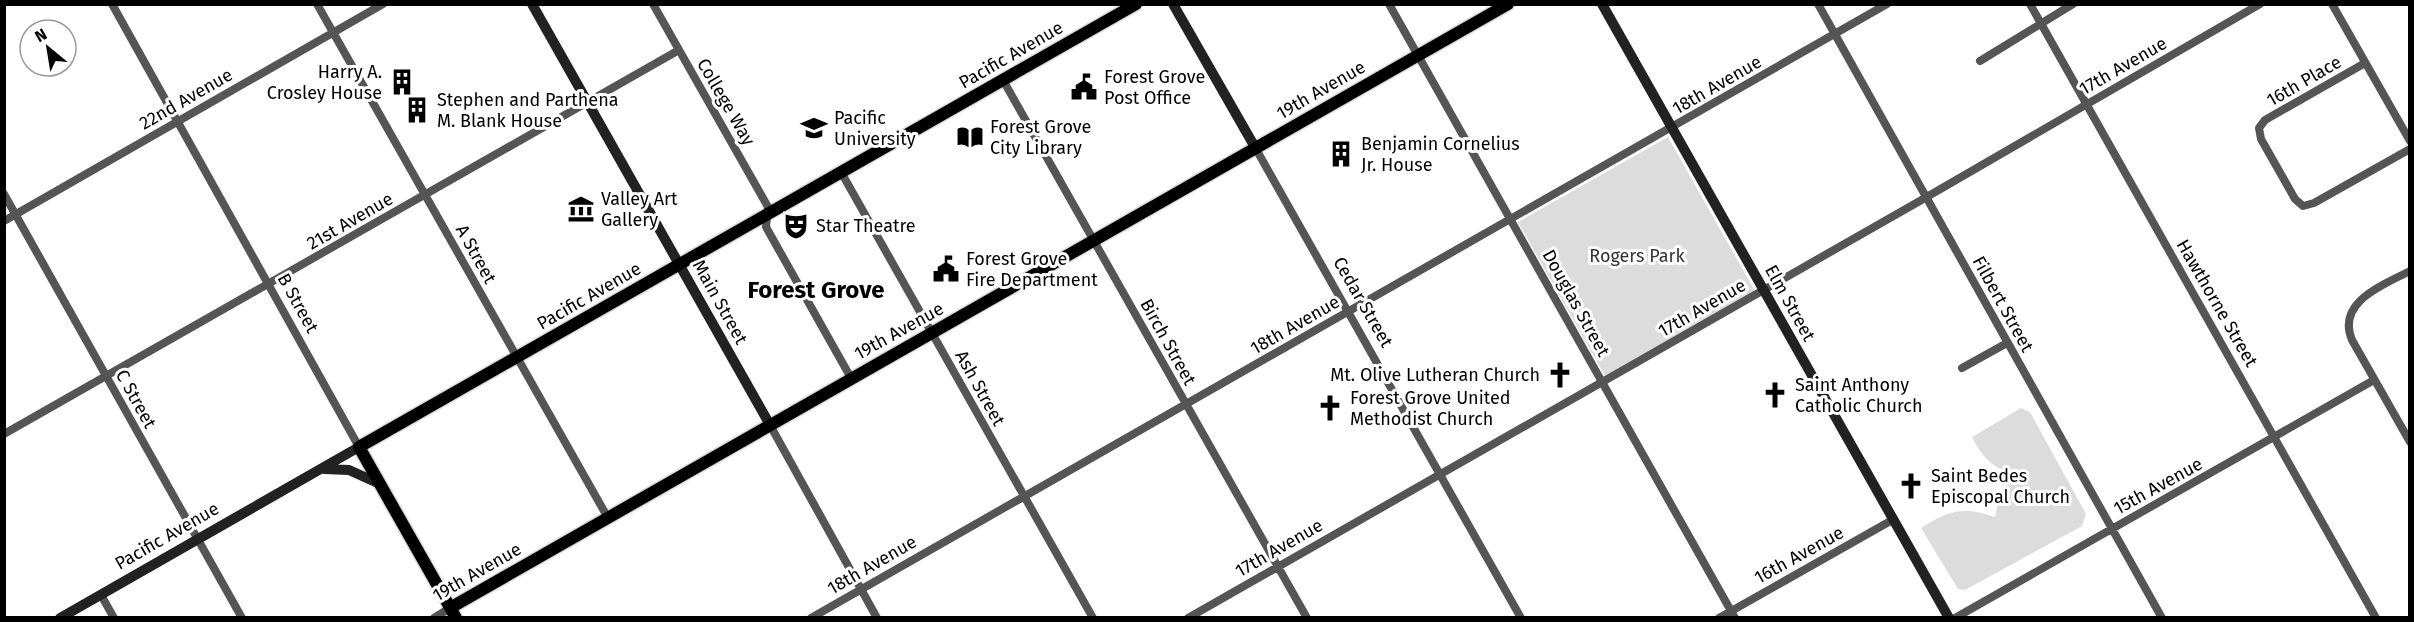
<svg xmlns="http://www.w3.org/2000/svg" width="2414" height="622" viewBox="0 0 2414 622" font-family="'Fira Sans',sans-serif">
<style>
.green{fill:#dcdcdc}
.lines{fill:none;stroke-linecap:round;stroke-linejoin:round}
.primary-casing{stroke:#dbdbdb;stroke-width:15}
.street{stroke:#555;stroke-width:8}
.secondary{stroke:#222;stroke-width:10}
.primary{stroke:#000;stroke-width:12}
.labels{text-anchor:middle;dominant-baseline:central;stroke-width:6;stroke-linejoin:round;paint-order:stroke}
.street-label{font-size:18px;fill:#000;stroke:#fff}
.poi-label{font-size:18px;fill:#000;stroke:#fff;text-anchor:start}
.park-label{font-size:18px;fill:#333;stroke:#fff}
.district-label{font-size:24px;font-weight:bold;fill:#000;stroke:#fff}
</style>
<rect width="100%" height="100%" fill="#fff"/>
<!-- green -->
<path class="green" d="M1668 137 1755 291 1605 376 1518 222Z
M2021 408 2030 412 2086 514 2082 526 1965 590 1958 589 1921 528C1948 510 1965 506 1995 517L1999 497 2013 473C1992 469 1981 455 1972 437Z"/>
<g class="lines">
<!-- primary casing -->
<g class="primary-casing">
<path id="primary" d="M450 608 1508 4
M456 618 359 447 1136 4"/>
</g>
<!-- street -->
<path class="street" d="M112 4 359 447
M317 4 608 518
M653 4 768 207 766 227 851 378
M1389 4 1735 618
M1818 4 2162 618
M2030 4 2376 618
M2332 4 2410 141
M1980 61 2073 4
M2365 63 2265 120 2259 128 2261 139 2295 199 2303 206 2314 203 2410 149
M1003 80 1307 618
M1256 149 1521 618
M841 172 1093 618
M4 194 242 618
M4 221 383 4
M2410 271C2383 285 2336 302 2352 340L2410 442
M1962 368 2007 343
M770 425 877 618
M4 434 679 50
M101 595 114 618
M434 618 450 608
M811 618 1887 4
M1188 618 1918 202 2260 4
M1719 618 1894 519
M1955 618 2374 380"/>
<!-- secondary -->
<path class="secondary" d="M532 4 770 425
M1173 4 1256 149
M1602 4 1949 618
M325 469 349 470 380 484
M60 618 359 447"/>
<!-- primary -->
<use href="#primary" class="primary"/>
</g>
<!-- icons -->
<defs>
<g id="building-bare" transform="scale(2.07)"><path d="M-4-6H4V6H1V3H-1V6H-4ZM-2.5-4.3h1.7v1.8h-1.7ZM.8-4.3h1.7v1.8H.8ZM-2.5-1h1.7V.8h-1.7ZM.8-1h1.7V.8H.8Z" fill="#000" stroke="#fff" stroke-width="2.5" paint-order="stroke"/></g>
<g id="civic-bare" transform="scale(2.07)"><path d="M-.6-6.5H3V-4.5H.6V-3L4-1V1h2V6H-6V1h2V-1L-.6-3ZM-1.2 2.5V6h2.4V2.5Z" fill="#000" stroke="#fff" stroke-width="2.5" paint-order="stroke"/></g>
<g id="university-bare" transform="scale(2.07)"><path d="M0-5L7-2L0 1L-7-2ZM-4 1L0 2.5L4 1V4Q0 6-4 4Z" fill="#000" stroke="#fff" stroke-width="2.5" paint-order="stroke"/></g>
<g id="library-bare" transform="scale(2.07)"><path d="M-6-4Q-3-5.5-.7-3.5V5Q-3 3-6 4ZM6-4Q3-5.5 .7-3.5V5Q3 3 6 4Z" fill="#000" stroke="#fff" stroke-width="2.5" paint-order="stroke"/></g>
<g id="museum-bare" transform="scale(2.07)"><path d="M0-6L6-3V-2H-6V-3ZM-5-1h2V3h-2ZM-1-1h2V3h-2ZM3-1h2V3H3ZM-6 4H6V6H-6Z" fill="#000" stroke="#fff" stroke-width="2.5" paint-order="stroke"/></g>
<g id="theatre-bare" transform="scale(2.07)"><path d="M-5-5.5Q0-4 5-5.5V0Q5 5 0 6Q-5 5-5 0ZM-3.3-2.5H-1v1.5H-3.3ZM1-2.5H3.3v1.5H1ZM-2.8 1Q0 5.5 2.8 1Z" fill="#000" stroke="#fff" stroke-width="2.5" paint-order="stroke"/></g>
<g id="church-bare" transform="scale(2.07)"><path d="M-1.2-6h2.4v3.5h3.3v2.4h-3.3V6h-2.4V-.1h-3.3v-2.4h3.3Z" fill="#000" stroke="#fff" stroke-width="2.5" paint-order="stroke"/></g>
</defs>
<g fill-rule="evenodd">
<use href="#building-bare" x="402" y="82"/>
<use href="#civic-bare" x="1084" y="87"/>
<use href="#building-bare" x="417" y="110"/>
<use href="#university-bare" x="814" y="128"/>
<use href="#library-bare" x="970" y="137"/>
<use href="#building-bare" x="1341" y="154"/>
<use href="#museum-bare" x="581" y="209"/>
<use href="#theatre-bare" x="796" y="226"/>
<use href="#civic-bare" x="946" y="269"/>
<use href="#church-bare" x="1560" y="375"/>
<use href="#church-bare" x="1775" y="395"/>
<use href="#church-bare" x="1330" y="408"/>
<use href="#church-bare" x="1911" y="486"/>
</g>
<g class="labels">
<!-- street labels -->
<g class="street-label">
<text transform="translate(1011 55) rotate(-30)">Pacific Avenue</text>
<text transform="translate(2123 66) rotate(-30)">17th Avenue</text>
<text transform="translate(2304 81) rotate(-30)">16th Place</text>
<text transform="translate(1717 85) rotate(-30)">18th Avenue</text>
<text transform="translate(1321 90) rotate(-30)">19th Avenue</text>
<text transform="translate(186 99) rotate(-30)">22nd Avenue</text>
<text transform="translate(726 102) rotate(60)">College Way</text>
<text transform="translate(350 221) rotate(-30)">21st Avenue</text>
<text transform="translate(476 254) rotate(61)">A Street</text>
<text transform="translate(589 296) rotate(-30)">Pacific Avenue</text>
<text transform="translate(720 302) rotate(61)">Main Street</text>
<text transform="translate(1363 302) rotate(60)">Cedar Street</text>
<text transform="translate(298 303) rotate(61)">B Street</text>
<text transform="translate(1576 303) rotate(61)">Douglas Street</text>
<text transform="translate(1790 303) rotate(61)">Elm Street</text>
<text transform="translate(2217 303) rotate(60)">Hawthorne Street</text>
<text transform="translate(2003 304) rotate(61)">Filbert Street</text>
<text transform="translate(1702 308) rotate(-30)">17th Avenue</text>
<text transform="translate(1295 325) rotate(-30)">18th Avenue</text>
<text transform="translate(899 331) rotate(-29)">19th Avenue</text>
<text transform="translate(1168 342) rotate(61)">Birch Street</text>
<text transform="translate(980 388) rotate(61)">Ash Street</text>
<text transform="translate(136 399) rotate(61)">C Street</text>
<text transform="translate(2158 486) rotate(-29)">15th Avenue</text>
<text transform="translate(167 536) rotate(-30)">Pacific Avenue</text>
<text transform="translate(1279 548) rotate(-30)">17th Avenue</text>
<text transform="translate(1799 555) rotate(-29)">16th Avenue</text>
<text transform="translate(872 565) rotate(-30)">18th Avenue</text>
<text transform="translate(477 572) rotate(-30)">19th Avenue</text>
</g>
<!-- poi labels -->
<g class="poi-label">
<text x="382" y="72" text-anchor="end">Harry A.<tspan x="382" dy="21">Crosley House</tspan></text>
<text x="1104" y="77">Forest Grove<tspan x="1104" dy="21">Post Office</tspan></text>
<text x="437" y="100">Stephen and Parthena<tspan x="437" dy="21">M. Blank House</tspan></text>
<text x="834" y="118">Pacific<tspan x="834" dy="21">University</tspan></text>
<text x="990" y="127">Forest Grove<tspan x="990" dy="21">City Library</tspan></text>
<text x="1361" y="144">Benjamin Cornelius<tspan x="1361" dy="21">Jr. House</tspan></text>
<text x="601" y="199">Valley Art<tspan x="601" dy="21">Gallery</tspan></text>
<text x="816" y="226">Star Theatre</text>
<text x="966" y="259">Forest Grove<tspan x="966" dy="21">Fire Department</tspan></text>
<text x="1540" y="375" text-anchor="end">Mt. Olive Lutheran Church</text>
<text x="1795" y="385">Saint Anthony<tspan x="1795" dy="21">Catholic Church</tspan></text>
<text x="1350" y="398">Forest Grove United<tspan x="1350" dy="21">Methodist Church</tspan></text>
<text x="1931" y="476">Saint Bedes<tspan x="1931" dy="21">Episcopal Church</tspan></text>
</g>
<!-- park labels -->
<g class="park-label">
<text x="1637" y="256">Rogers Park</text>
</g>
<!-- district labels -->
<g class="district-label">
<text x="816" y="290">Forest Grove</text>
</g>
</g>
<!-- border -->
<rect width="2414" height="622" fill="none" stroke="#000000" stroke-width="12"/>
<!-- north arrow -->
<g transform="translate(48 48) rotate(330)"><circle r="28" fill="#ffffff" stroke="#999999" stroke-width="1.5"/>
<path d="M0-4.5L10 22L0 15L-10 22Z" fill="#000000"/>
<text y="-9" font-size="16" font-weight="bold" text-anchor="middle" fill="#000000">N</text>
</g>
</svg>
